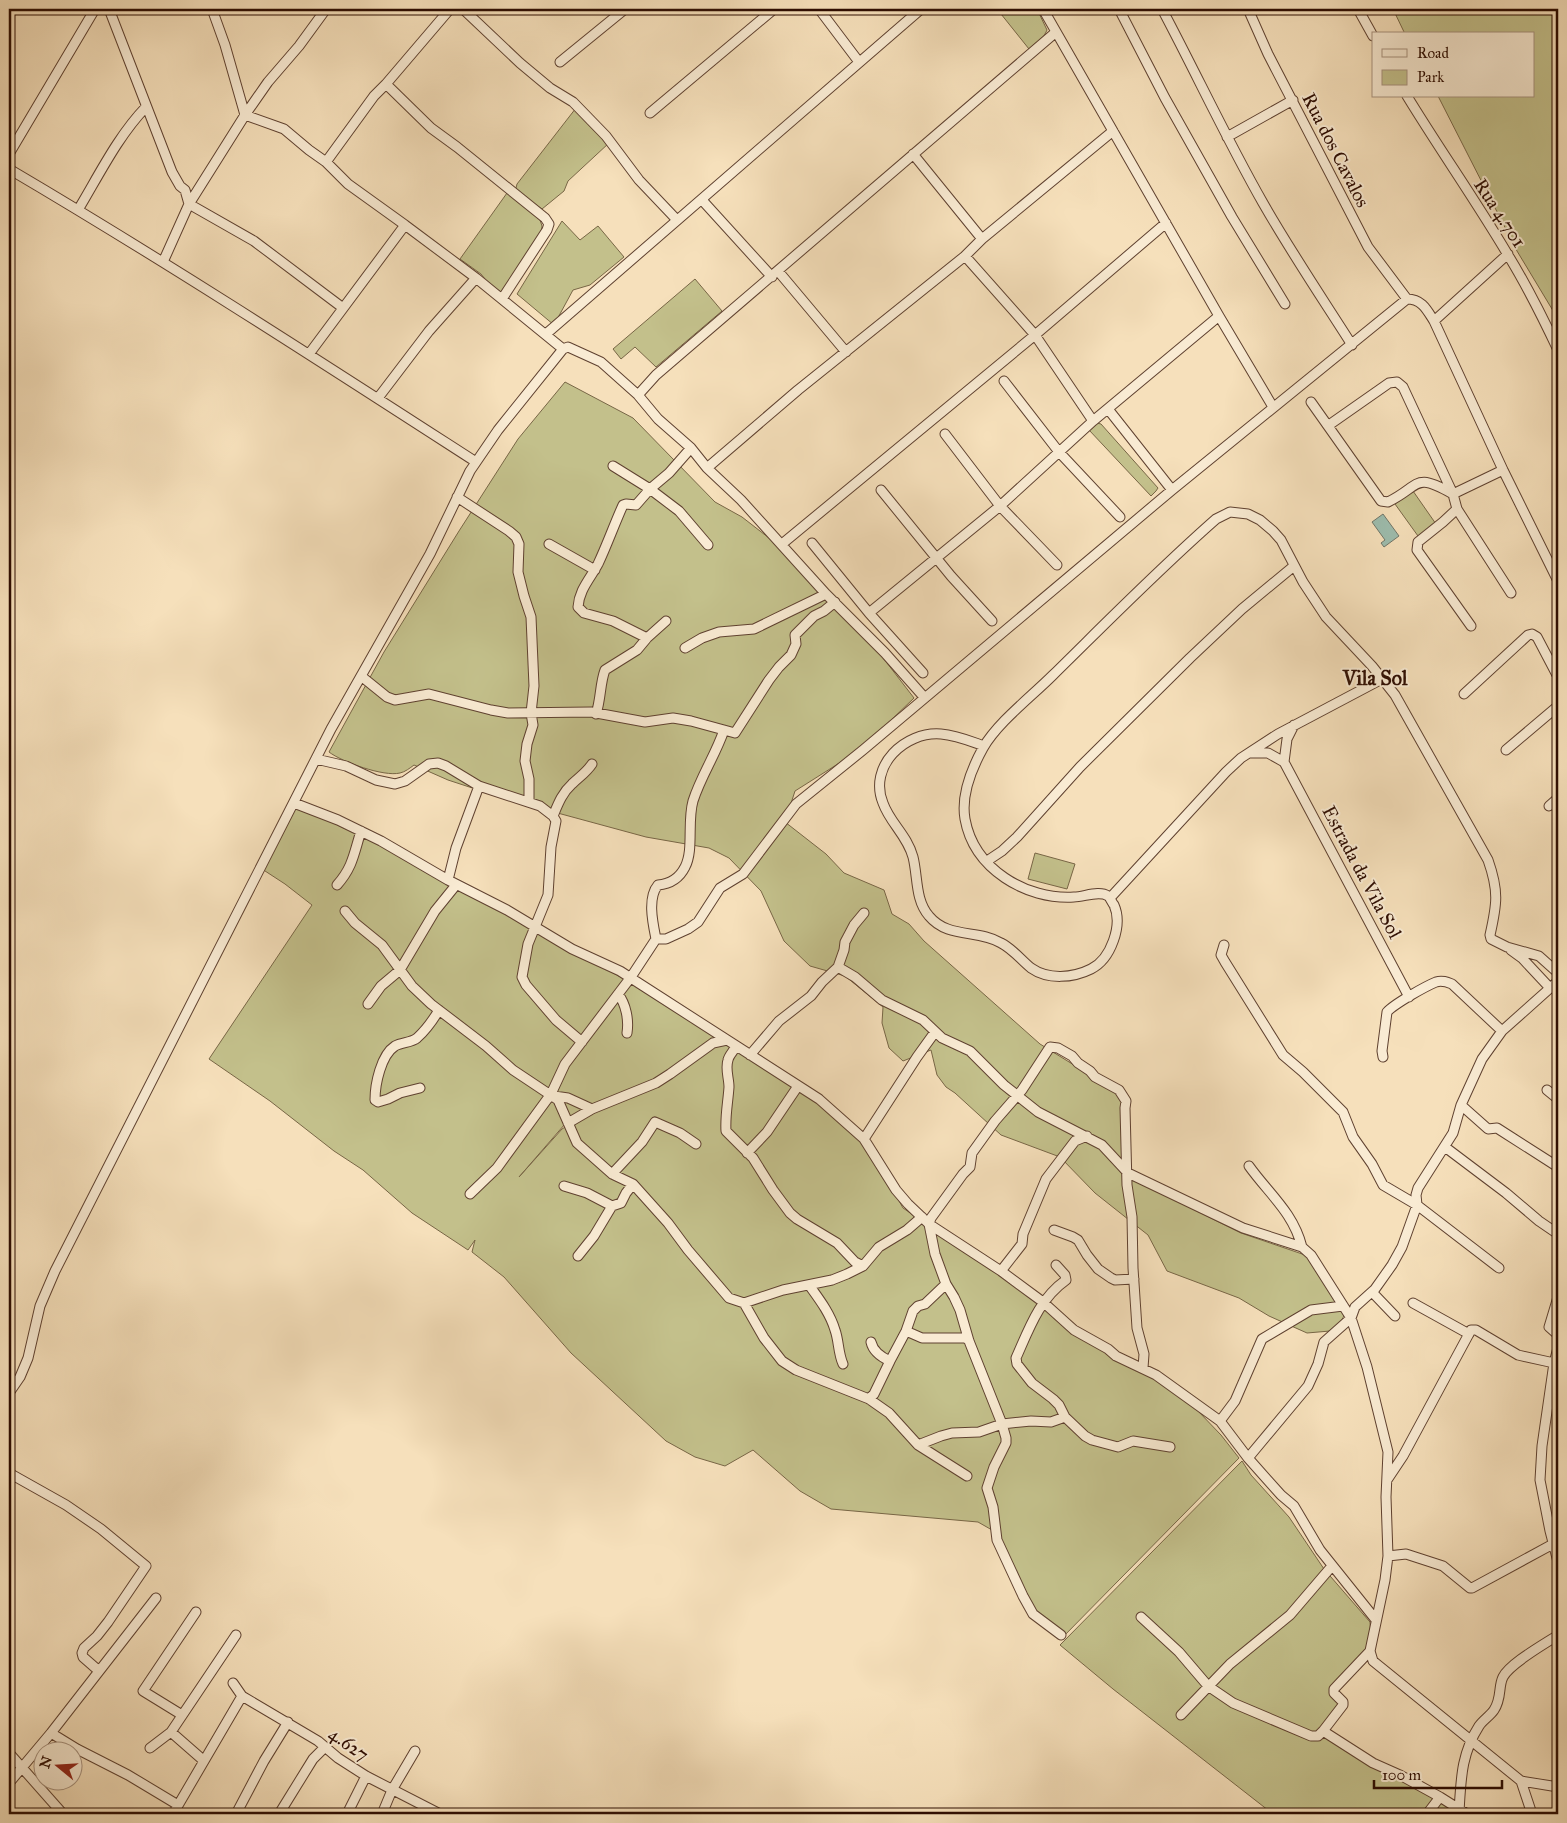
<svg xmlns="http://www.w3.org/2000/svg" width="1567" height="1823" viewBox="0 0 1567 1823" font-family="'IM FELL Great Primer',serif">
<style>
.green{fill:#c3c08b;stroke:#786646}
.water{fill:#9dbdae;stroke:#707669}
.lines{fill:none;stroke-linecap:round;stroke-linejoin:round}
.minor-casing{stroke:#5f4130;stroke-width:11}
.minor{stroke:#f9ebd3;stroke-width:9}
.labels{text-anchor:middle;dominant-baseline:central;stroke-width:4;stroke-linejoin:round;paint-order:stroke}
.street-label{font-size:19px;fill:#2d0c01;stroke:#f9ebd3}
.neighbourhood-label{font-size:20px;font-weight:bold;fill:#2d0c01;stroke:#f9ebd3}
</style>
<rect width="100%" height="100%" fill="#f6e0bb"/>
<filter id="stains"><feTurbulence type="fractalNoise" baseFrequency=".004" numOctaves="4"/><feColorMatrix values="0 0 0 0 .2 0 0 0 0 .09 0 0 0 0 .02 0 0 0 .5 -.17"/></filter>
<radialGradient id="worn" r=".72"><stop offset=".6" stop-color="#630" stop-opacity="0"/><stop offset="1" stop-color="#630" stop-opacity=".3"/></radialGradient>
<!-- green -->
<path class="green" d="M997 9H1037L1047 30 1044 36 1029 49Z
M1393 9H1558V319L1517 251 1438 96H1533V34H1405Z
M576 108 609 143 568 181 564 191 542 209 527 199 516 188 517 184Z
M507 193 539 217 542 226 541 233 501 292 489 284 481 274 460 259Z
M562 221 580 240 598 226 624 257 590 285 573 290 554 325 517 294Z
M695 279 722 311 656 367 635 347 621 359 613 349Z
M565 382 633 418 715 502 742 517 778 545 877 650 914 698 860 750 795 791 785 822 826 854 844 873 884 890 892 914 909 924 924 941 1040 1044 1116 1091 1123 1099 1124 1162 1121 1173 1241 1233 1308 1256 1339 1304 1344 1316 1340 1323 1330 1331 1307 1333 1269 1316 1239 1298 1167 1271 1148 1235 1095 1193 1060 1157 1001 1135 955 1093 946 1087 937 1075 931 1050 903 1061 889 1048 882 1023 883 1007 845 976 810 966 784 941 761 891 729 858 709 848 646 837 506 799 448 780 414 765C410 768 405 772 400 773 384 777 342 762 329 752L384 652 459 531 518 439Z
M1097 423 1101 424 1158 488 1156 491 1151 496 1089 430Z
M1413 491 1436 524 1418 536 1395 504Z
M297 806 376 843 486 904 517 918 529 927 637 986 718 1036 671 1072 581 1113 565 1124 519 1177 562 1129 590 1112 661 1082 705 1051 726 1042 815 1100 861 1140 881 1169 903 1208 1021 1289 1071 1330 1113 1356 1164 1382 1198 1411 1221 1435 1239 1458 1060 1640 1040 1621 1025 1597 1002 1545 992 1530 978 1522 831 1509 800 1491 753 1450 725 1466 695 1457 666 1441 571 1353 504 1277 472 1252 475 1240 468 1250 412 1213 363 1170 334 1151 270 1101 209 1059 312 905 285 884 262 869Z
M1035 853 1075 864 1067 889 1028 879Z
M1242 1461 1251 1475 1289 1517 1324 1569 1370 1622 1371 1636 1366 1653 1333 1688 1341 1704 1320 1730 1459 1810V1814H1273L1113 1689 1060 1645Z"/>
<!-- water -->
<path class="water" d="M1383 514 1399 536 1384 547 1381 543 1385 540 1372 522Z"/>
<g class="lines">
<!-- minor casing -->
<g class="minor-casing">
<path id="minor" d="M109 9 172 172 180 186 185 190 189 204 254 241 343 308
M212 9 225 45 245 115 284 129 309 150 326 162 374 96 386 84 450 9
M463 9 520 63 550 88 573 102 606 136 639 180 677 220
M819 9 859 62
M1043 9 1219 316 1273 407
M1119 9 1165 98 1232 217 1285 304
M1162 9C1196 73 1227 140 1263 203 1291 252 1322 298 1352 345
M1248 9 1268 54 1368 247 1407 299
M1358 9 1373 36
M560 62 625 9
M386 84 431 128 457 147 545 218 549 224 547 230 502 299
M1407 96C1440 150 1476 201 1508 255 1527 286 1543 318 1558 350
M650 113 774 9
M1227 137 1293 100
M9 154 95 9
M913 154 982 239
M9 169C167 262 321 362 476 462
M702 200 772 277
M78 210C99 175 118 136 146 107
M405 225 476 278 563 349
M965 256 1035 335 1093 421 1000 506 1057 565
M163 262 189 204 245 115 268 82 299 46 326 9
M778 271 846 352
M1434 321 1508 254
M546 334 921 9
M309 354 405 225 348 184 326 162
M1004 381 1059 452 1120 517
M638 395 656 375 1056 32
M378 398 429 331 476 278
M1311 402 1381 501 1388 502C1421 486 1413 471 1453 494
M1108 409 1172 490
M1093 421 1219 316
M1329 425 1389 383 1397 382 1403 387 1453 494 1457 509 1443 522 1418 542 1417 550 1471 626
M613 466 650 489 679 511 708 545
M707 468 798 390 965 256 982 239 1113 131
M881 490 951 576 992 621
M1453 494 1503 470
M457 497 509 531 516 537 519 544 518 572 524 596 531 617 534 686 531 713 533 725 527 744 525 761 529 779V801
M1457 509 1511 593
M812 543 869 613 923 673
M549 544 595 570
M782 544 1035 335 1166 223
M869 613 1000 506 945 434
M647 638 613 621 584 613 578 607C579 590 590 579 598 564 607 545 614 525 623 505L626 504 636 505 650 489 669 473 691 448
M685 648 702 638 719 632 754 629 826 594
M361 676 387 697 395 700 429 694 491 710 508 713 591 712 645 722 673 718 691 721 735 733 769 680 779 667 791 655 796 644 795 635 814 616 824 611 835 602
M1464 694 1528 635 1532 634 1537 637 1558 677
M596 714C601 699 600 683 605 670L637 650 647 638 666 621
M1294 725 1287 739 1284 762 1409 997
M984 746C970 741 956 735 941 734 905 731 868 766 883 803 890 823 907 835 913 857 918 877 915 900 929 916 948 939 978 929 1001 943 1013 949 1021 960 1031 968 1048 980 1073 978 1091 969 1111 959 1123 925 1114 905 1112 903 1110 897 1108 896 1099 890 1084 897 1074 897 1026 900 974 869 965 819 961 796 972 768 983 748 998 722 1031 697 1053 675 1107 622 1159 569 1216 519L1230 512 1248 514 1260 520 1273 531 1281 540 1303 582 1326 617 1372 666 1395 695 1488 860C1499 891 1497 904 1490 935L1491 939 1507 947 1539 956 1558 973
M1506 750 1558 706
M1250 753H1268L1284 762
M316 759 346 766 376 780 395 784 405 781 429 764 438 763 446 766 479 786 540 806 553 816 556 821 551 847 548 895 528 944 522 977 526 985 556 1020 582 1042
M294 803 338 820 381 841 448 880 507 910 572 949 620 971 819 1099 864 1139 896 1190 908 1204 929 1224 1001 1271 1043 1302 1074 1330 1108 1349 1116 1356 1156 1375 1220 1421 1248 1458 1281 1495 1294 1506 1320 1550 1376 1620
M1549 806 1558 798
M553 816C558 804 562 793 572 784 579 777 586 773 592 764
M987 861 1002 851 1017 837 1080 767 1190 658 1242 609 1294 566
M448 880 456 848 479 786
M337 885C353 867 354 853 361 831
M1110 898 1226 772 1241 758 1278 734 1382 679
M345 911 355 923 382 945 412 986 431 1004 486 1046 513 1070 558 1100 577 1143 612 1174 633 1184 668 1223 688 1250 729 1298 744 1303 783 1290 832 1280 847 1274 863 1266 879 1247 907 1230 922 1217
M656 939C653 924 647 898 658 885 670 884 679 879 685 867 694 850 687 822 693 801 701 776 716 754 724 730
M1224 945 1221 955 1225 962 1283 1055 1303 1072 1343 1112 1353 1137 1372 1164 1383 1185 1417 1205 1499 1268
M1511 950 1522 958 1550 988
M838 967 855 977 882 1000 923 1020 942 1038 970 1051 1004 1085 1038 1112 1102 1145 1128 1173 1243 1228 1302 1247 1311 1255 1351 1318 1367 1367 1388 1452 1386 1497 1388 1556 1385 1580 1370 1651 1373 1661 1521 1781 1532 1814
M618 994C626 1004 629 1020 627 1033
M368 1004 381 986 400 970 435 911 456 885
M736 1046C734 1051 729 1055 728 1060 725 1069 729 1078 729 1087 728 1102 725 1116 726 1131L753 1158 773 1190 790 1213 797 1219 837 1243 855 1262 863 1266
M750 1055 779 1021 811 996 822 982 838 967 844 950 845 942 854 925 864 913
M1383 1057 1382 1051 1387 1012C1394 1004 1426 986 1436 982 1442 980 1447 982 1452 984L1502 1031
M420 1088 400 1093 388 1099 378 1102 375 1100C375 1084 381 1055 395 1046 402 1042 411 1043 417 1038 426 1030 433 1020 439 1010
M1547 1090 1558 1099
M554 1096 568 1098 592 1109
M1461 1105 1488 1129 1497 1128 1558 1167
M568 1123 592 1109 656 1083 670 1074 713 1043 727 1040
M864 1139 917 1057 935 1032
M1445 1147 1506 1193 1539 1221 1558 1234
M747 1153 767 1132 798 1086
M1249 1166C1269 1194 1293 1212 1302 1247
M612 1174 642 1142 655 1122 680 1133 696 1144
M564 1186 587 1193 612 1206
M470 1194 497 1168 551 1094 565 1064 631 977 656 939H666L688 929 698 922 720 888 743 874 796 804 863 750 1172 490 1407 299C1422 299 1427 310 1434 321L1503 470 1558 581
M1054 1230 1073 1237 1078 1240 1087 1255 1098 1269 1111 1278 1115 1280 1134 1279
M578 1256 594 1236 612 1206 621 1203 626 1193 633 1184
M1056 1265 1065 1275 1066 1280C1039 1299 1029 1329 1016 1358L1017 1364 1032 1383 1053 1399 1059 1405 1065 1417 1085 1436 1092 1440 1118 1447 1133 1441 1170 1447
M1001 1271 1022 1244 1023 1234 1046 1179 1075 1141 1087 1136
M809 1285C819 1299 830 1313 835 1330 839 1341 838 1353 843 1364
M1372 1292 1395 1316
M1558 1297 1549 1327 1558 1335
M744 1303 764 1338 782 1361 796 1370 869 1399 889 1413 918 1445 967 1476
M1413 1303 1469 1334
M906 1331 922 1338H966L969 1341
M1558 1348 1554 1363 1542 1446 1540 1480 1550 1531 1558 1562
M890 1361 906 1331 913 1311 918 1306 925 1304 946 1284
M9 1393 20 1377 28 1358 40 1306 55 1271 331 729 430 554 470 471 498 430 563 349 568 347 601 362 638 395 658 419 691 448 707 468 741 500 826 594 885 653 924 697
M869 1399 874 1394 890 1361C881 1357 873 1351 871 1342
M1220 1421 1235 1401 1262 1339 1311 1310 1343 1306
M918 1445 941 1436 952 1433 979 1432 1002 1424 969 1341 960 1310 954 1297 946 1284 935 1254 929 1224 931 1218 963 1174 970 1167 972 1153 995 1121 1022 1090 1050 1047 1058 1048 1072 1056 1078 1063 1090 1071 1095 1077 1119 1090 1126 1101 1125 1108 1127 1185 1132 1217 1133 1268 1137 1328 1144 1354 1143 1368
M1248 1458 1308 1386 1318 1364 1324 1342 1351 1318 1355 1307 1375 1289 1392 1265 1402 1247 1417 1205 1416 1195 1418 1188 1453 1133 1461 1105 1482 1059 1502 1031 1558 981
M9 1473 66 1505 101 1529 146 1566 108 1622 97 1636 84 1648 82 1653 83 1657 99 1671
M1387 1480 1403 1456 1471 1330H1476L1518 1355 1554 1363
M1388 1556 1406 1554 1443 1566 1470 1588H1472L1553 1544
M1141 1617 1179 1652 1208 1686 1233 1703 1311 1736H1318L1323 1731 1373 1763 1400 1775 1440 1797 1467 1814
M1061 1635 1033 1614 1023 1596 997 1540 993 1507 987 1488 994 1467 1006 1443V1438L1002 1424 1031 1421 1051 1422 1065 1417
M242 1696 318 1741 338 1758 366 1776 440 1814
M182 1715 143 1691 196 1612
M1181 1715 1230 1664 1290 1615 1332 1566
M1323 1731 1343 1705V1702L1334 1693V1689L1370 1651
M171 1732 203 1760
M51 1733 77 1749 128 1775 178 1805
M150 1748 171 1732 236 1635
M9 1753 63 1814
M1521 1781 1558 1787
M9 1783 51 1733 156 1598
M1459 1812C1461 1780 1461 1754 1479 1726 1483 1720 1490 1716 1494 1710 1502 1698 1498 1687 1503 1677 1510 1663 1545 1644 1558 1635
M173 1814 242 1696 233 1683
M236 1814 264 1761 288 1722
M279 1814 313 1759 324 1748
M347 1814 366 1776
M382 1814 392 1790 415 1751
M1427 1814 1440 1797"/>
</g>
<!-- minor -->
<use href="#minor" class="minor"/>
</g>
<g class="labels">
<!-- street labels -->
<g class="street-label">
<text transform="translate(1336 150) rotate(63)">Rua dos Cavalos</text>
<text transform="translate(1500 213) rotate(57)">Rua 4.701</text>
<text transform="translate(1362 872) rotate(62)">Estrada da Vila Sol</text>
<text transform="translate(349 1744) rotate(35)">4.627</text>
</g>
<!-- neighbourhood labels -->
<g class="neighbourhood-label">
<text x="1375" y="678">Vila Sol</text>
</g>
</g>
<!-- margin -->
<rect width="1567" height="1823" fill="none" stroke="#f6e0bb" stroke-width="30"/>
<rect x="10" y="10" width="1547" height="1803" fill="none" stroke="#2d0c01" stroke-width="2.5"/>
<rect x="15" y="15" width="1537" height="1793" fill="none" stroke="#2d0c01"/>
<!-- legend -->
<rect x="1372" y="32" width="162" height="65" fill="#f9ebd3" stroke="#a7927f"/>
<rect x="1382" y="49" width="25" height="8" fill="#f9ebd3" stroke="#a7927f"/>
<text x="1417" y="58" font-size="15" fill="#2d0c01">Road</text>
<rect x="1382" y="70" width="25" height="15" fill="#c3c08b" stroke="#a7927f"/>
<text x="1417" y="82" font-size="15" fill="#2d0c01">Park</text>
<!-- north arrow -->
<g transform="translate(58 1766) rotate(288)"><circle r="24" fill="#f9ebd3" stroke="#a7927f"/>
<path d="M0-4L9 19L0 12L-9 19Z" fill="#8f2418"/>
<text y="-8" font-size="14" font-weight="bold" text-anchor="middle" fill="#2d0c01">N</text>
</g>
<!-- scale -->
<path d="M1374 1780v8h128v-8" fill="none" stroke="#2d0c01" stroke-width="2.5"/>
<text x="1382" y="1780" font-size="15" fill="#2d0c01" stroke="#f9ebd3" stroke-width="4" paint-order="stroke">100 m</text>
<rect width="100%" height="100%" filter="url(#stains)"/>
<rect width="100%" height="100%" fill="url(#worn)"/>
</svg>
